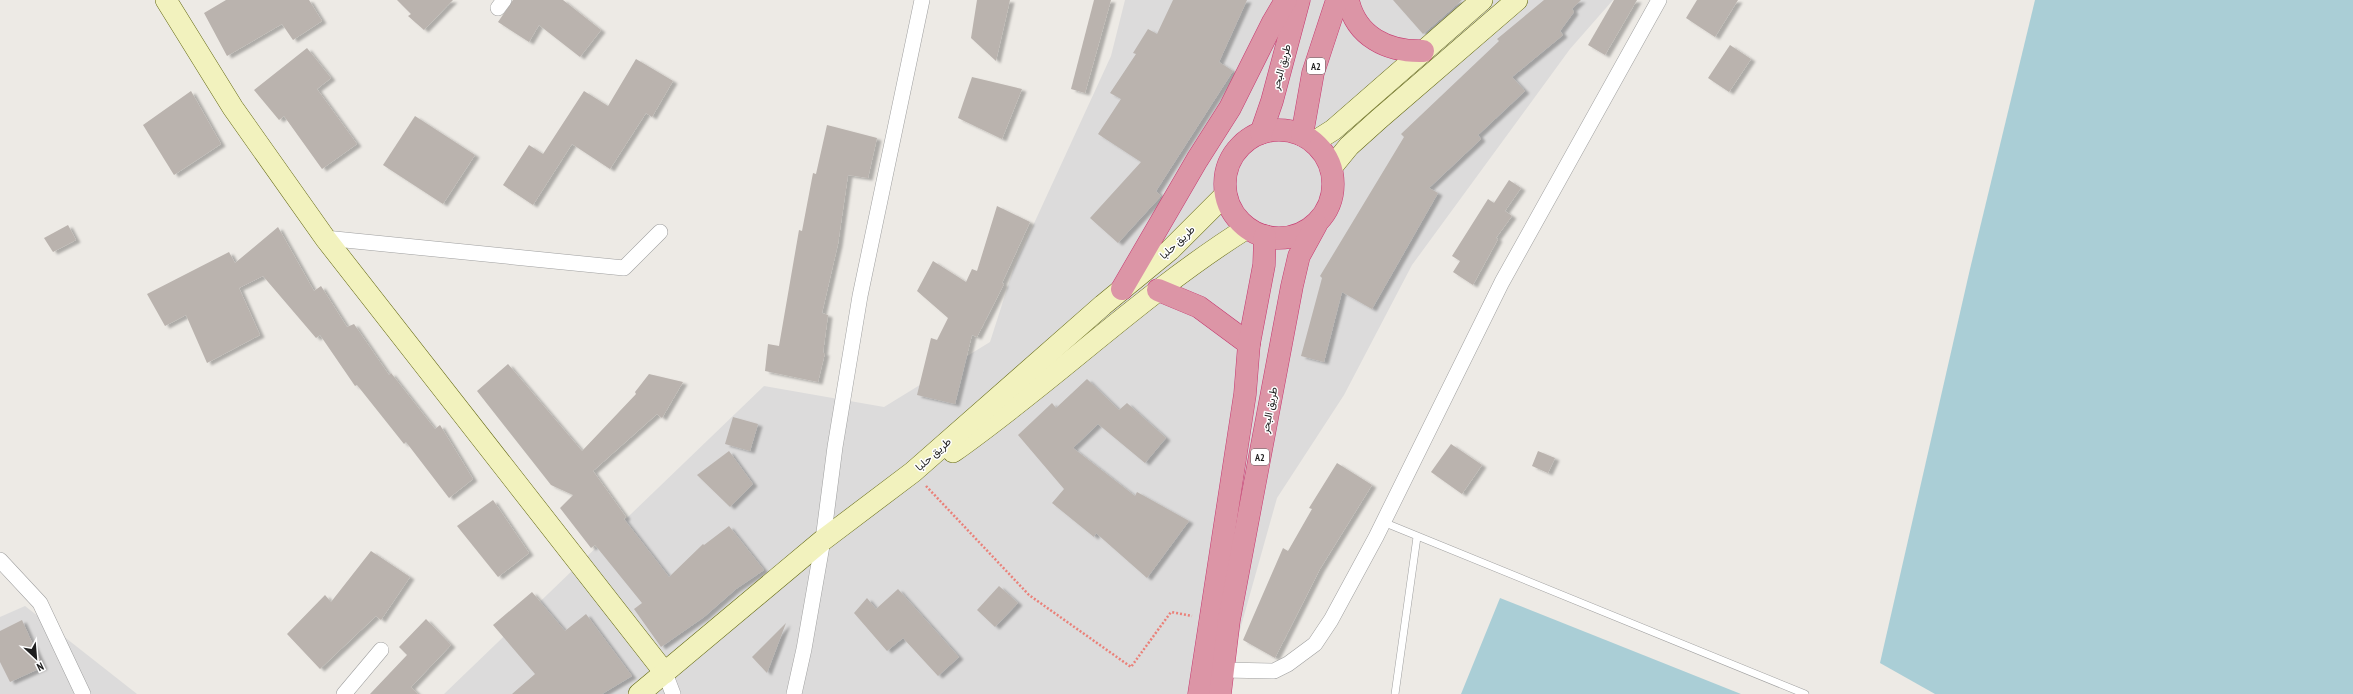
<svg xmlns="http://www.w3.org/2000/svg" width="2353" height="694" font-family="'PT Sans Narrow',Vazirmatn,sans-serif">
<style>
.residential{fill:#dcdbdb}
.water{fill:#aaced6}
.building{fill:#bab3ae;filter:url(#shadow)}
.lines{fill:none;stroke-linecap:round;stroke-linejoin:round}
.lane-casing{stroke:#9f9f9f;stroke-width:8}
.street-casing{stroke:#9f9f9f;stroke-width:16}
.secondary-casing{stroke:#636811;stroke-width:22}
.highway-casing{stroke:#c5386f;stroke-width:23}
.path{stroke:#ea8079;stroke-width:2.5;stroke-dasharray:2 2;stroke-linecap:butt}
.lane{stroke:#fff;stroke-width:7}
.street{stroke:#fff;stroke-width:15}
.secondary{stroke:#f2f2be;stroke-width:21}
.highway{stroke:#dc95a6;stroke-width:22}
.labels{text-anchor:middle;stroke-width:3;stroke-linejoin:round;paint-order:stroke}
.shield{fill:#fff;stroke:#626262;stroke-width:1}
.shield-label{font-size:10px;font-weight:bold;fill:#1e1e1e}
.street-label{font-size:11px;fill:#1e1e1e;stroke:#fff}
</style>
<defs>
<filter id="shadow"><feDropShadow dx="4.5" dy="2.5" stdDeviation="1" flood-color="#0004"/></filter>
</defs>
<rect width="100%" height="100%" fill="#edeae5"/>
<!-- residential -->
<g class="residential">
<path d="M1125 0H1613L1570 49 1412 265 1344 395 1277 498 1222 694H444L764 386 884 407 990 342 1014 267 1111 56Z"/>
<path d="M25 606 137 694H0V617Z"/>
</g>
<!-- water -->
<g class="water">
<path d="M2035 0H2353V694H1935L1880 663 1970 269Z"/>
<path d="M1500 598 1741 694H1461Z"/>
</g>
<!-- building -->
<g class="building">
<path d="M226 0H309L322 21 293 40 282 24 227 56 204 13Z"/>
<path d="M397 0H453L424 30 408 16 411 14Z"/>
<path d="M513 0H563L601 30 580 57 539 25 529 42 498 22Z"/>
<path d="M977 0H1010L996 61 971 38Z"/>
<path d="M1094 0H1111L1085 93 1071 89Z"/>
<path d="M1173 0H1247L1219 62 1233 71 1156 191 1161 196 1118 243 1090 218 1141 162 1098 134 1121 99 1110 93 1136 54 1133 53 1148 29 1157 34Z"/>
<path d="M1393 0H1462L1423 34Z"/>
<path d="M1544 0H1581L1572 9 1574 12 1560 31 1563 35 1512 77 1525 91 1478 135 1481 139 1429 188 1438 193 1372 309 1342 292 1324 362 1301 356 1322 278 1320 276 1404 137 1401 134 1499 41 1497 39Z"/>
<path d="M1614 0H1637L1605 55 1588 45Z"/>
<path d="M1697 0H1738L1715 37 1686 18Z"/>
<path d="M1730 45 1751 59 1729 92 1708 78Z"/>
<path d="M307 48 331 78 317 89 357 144 322 169 284 116 279 120 254 90Z"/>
<path d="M636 59 673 81 652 117 646 113 610 169 572 144 533 205 503 185 529 145 543 154 584 91 608 106Z"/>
<path d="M972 77 1022 89 1002 139 958 118Z"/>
<path d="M191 91 221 144 174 175 143 125Z"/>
<path d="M415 116 475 155 443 204 383 165Z"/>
<path d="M827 125 877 138 868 178 848 175 838 244 822 313 828 315 823 353H825L818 382 765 371 768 344 779 346 799 230 802 231 813 173 816 174Z"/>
<path d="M1509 180 1521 188 1505 211 1512 216 1496 238 1498 239 1473 285 1453 272 1460 261 1452 256 1488 199 1494 203Z"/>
<path d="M997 206 1030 222 1002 283 1004 284 977 337 972 335 955 404 917 395 931 338 937 340 948 318 917 291 933 261 966 282 972 269 977 271Z"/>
<path d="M68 225 76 240 53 252 44 238Z"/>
<path d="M278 227 314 291 321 286 347 327 354 324 389 375 391 373 435 429 440 425 473 479 449 498 406 442 404 444 357 385 355 386 320 335 316 338 263 276 239 288 260 335 207 363 186 315 165 326 147 294 229 252 235 263Z"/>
<path d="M508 364 582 451 636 394 635 392 649 374 683 382 662 418 657 414 593 471 626 517 624 519 669 577 703 544 704 545 729 526 764 570 736 589 704 617 661 647 634 609 642 603 595 545 591 548 560 508 573 495 551 485 477 391Z"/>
<path d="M1087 379 1119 410 1127 403 1166 438 1145 463 1098 424 1073 448 1135 496 1137 492 1189 521 1147 578 1096 533 1094 537 1052 503 1064 489 1018 435 1052 403 1056 408Z"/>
<path d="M733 417 758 424 750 451 725 444Z"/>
<path d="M1451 444 1482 465 1462 494 1431 472Z"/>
<path d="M729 451 753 484 730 507 697 475Z"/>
<path d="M1538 451 1555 458 1548 473 1532 466Z"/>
<path d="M1337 463 1372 485 1320 569 1275 658 1243 640 1283 548 1288 551 1312 509 1309 508Z"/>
<path d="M493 500 529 553 498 577 457 526Z"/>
<path d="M371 551 410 577 381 620 376 616 320 669 287 634 325 595 331 602Z"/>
<path d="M999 586 1018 603 995 627 977 610Z"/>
<path d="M898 589 959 657 938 676 903 638 887 651 854 613 867 598 876 609Z"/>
<path d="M532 592 565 631 586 614 632 676 602 694H512L535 674 493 625Z"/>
<path d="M426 619 451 645 411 687 418 694H370L407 655 399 647Z"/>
<path d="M22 620 43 667 10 682 0 662V631Z"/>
<path d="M786 623 767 673 752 657Z"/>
</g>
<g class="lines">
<!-- lane casing -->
<g class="lane-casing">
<g id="lane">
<path d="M1383 522 1805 694"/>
<path d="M1395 694 1417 537"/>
</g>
</g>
<!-- street casing -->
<g class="street-casing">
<g id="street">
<path d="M498 8 504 0"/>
<path d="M325 238 624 268 660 232"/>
<path d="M0 560 40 603 83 694"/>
<path d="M1224 670 1274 671 1288 664 1315 644 1331 620 1376 537 1502 282 1659 0"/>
<path d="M665 673 673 694"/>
<path d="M344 694 381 650"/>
<path d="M794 694 804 649 823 540 835 447 860 296 922 0"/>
</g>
</g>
<!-- secondary casing -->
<g class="secondary-casing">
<g id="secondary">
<path d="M166 0 233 108 325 238 665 673"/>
<path d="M1314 142 1333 130 1482 0"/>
<path d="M1331 168 1349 146 1379 119 1517 0"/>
<path d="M953 452C1054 381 1142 294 1247 228"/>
<path d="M639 694 823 540 913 472 1103 305 1170 250 1226 194"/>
</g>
</g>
<!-- highway casing -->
<g class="highway-casing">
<g id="highway">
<path d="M1348 0C1356 37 1388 52 1423 51"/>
<circle cx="1279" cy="184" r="54"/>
<path d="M1261 133 1272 101 1299 0"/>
<path d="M1302 135 1313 73 1337 0"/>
<path d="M1122 289 1197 160 1230 108 1273 22 1286 0"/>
<path d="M1158 290 1199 307 1249 344"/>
<path d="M1199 694 1245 394 1249 344 1264 265 1265 236"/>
<path d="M1220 694 1229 620 1292 286 1299 256 1316 225"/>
</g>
</g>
<!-- path -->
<path class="path" d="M926 486 1029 595 1131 667 1171 612 1192 616"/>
<!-- lane -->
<use href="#lane" class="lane"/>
<!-- street -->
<use href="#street" class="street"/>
<!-- secondary -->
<use href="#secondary" class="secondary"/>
<!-- highway -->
<use href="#highway" class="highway"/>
</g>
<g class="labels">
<!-- shield labels -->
<g class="shield">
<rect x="1307" y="58" width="18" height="16" rx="3"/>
<rect x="1251" y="449" width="18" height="16" rx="3"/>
</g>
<g class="shield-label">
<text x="1316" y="70">A2</text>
<text x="1260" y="461">A2</text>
</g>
<!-- street labels -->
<g class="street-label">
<text transform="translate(1281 67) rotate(-75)" y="4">طريق البحر</text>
<text transform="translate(1177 242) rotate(-43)" y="4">طريق حلبا</text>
<text transform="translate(1269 410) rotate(-79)" y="4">طريق البحر</text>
<text transform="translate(933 454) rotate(-42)" y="4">طريق حلبا</text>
</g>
</g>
<!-- north arrow -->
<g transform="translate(36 658) rotate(154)" stroke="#ffffff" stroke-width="3" paint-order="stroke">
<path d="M0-3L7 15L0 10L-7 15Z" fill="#1e1e1e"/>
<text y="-6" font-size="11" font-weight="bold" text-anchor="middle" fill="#1e1e1e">N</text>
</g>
</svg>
